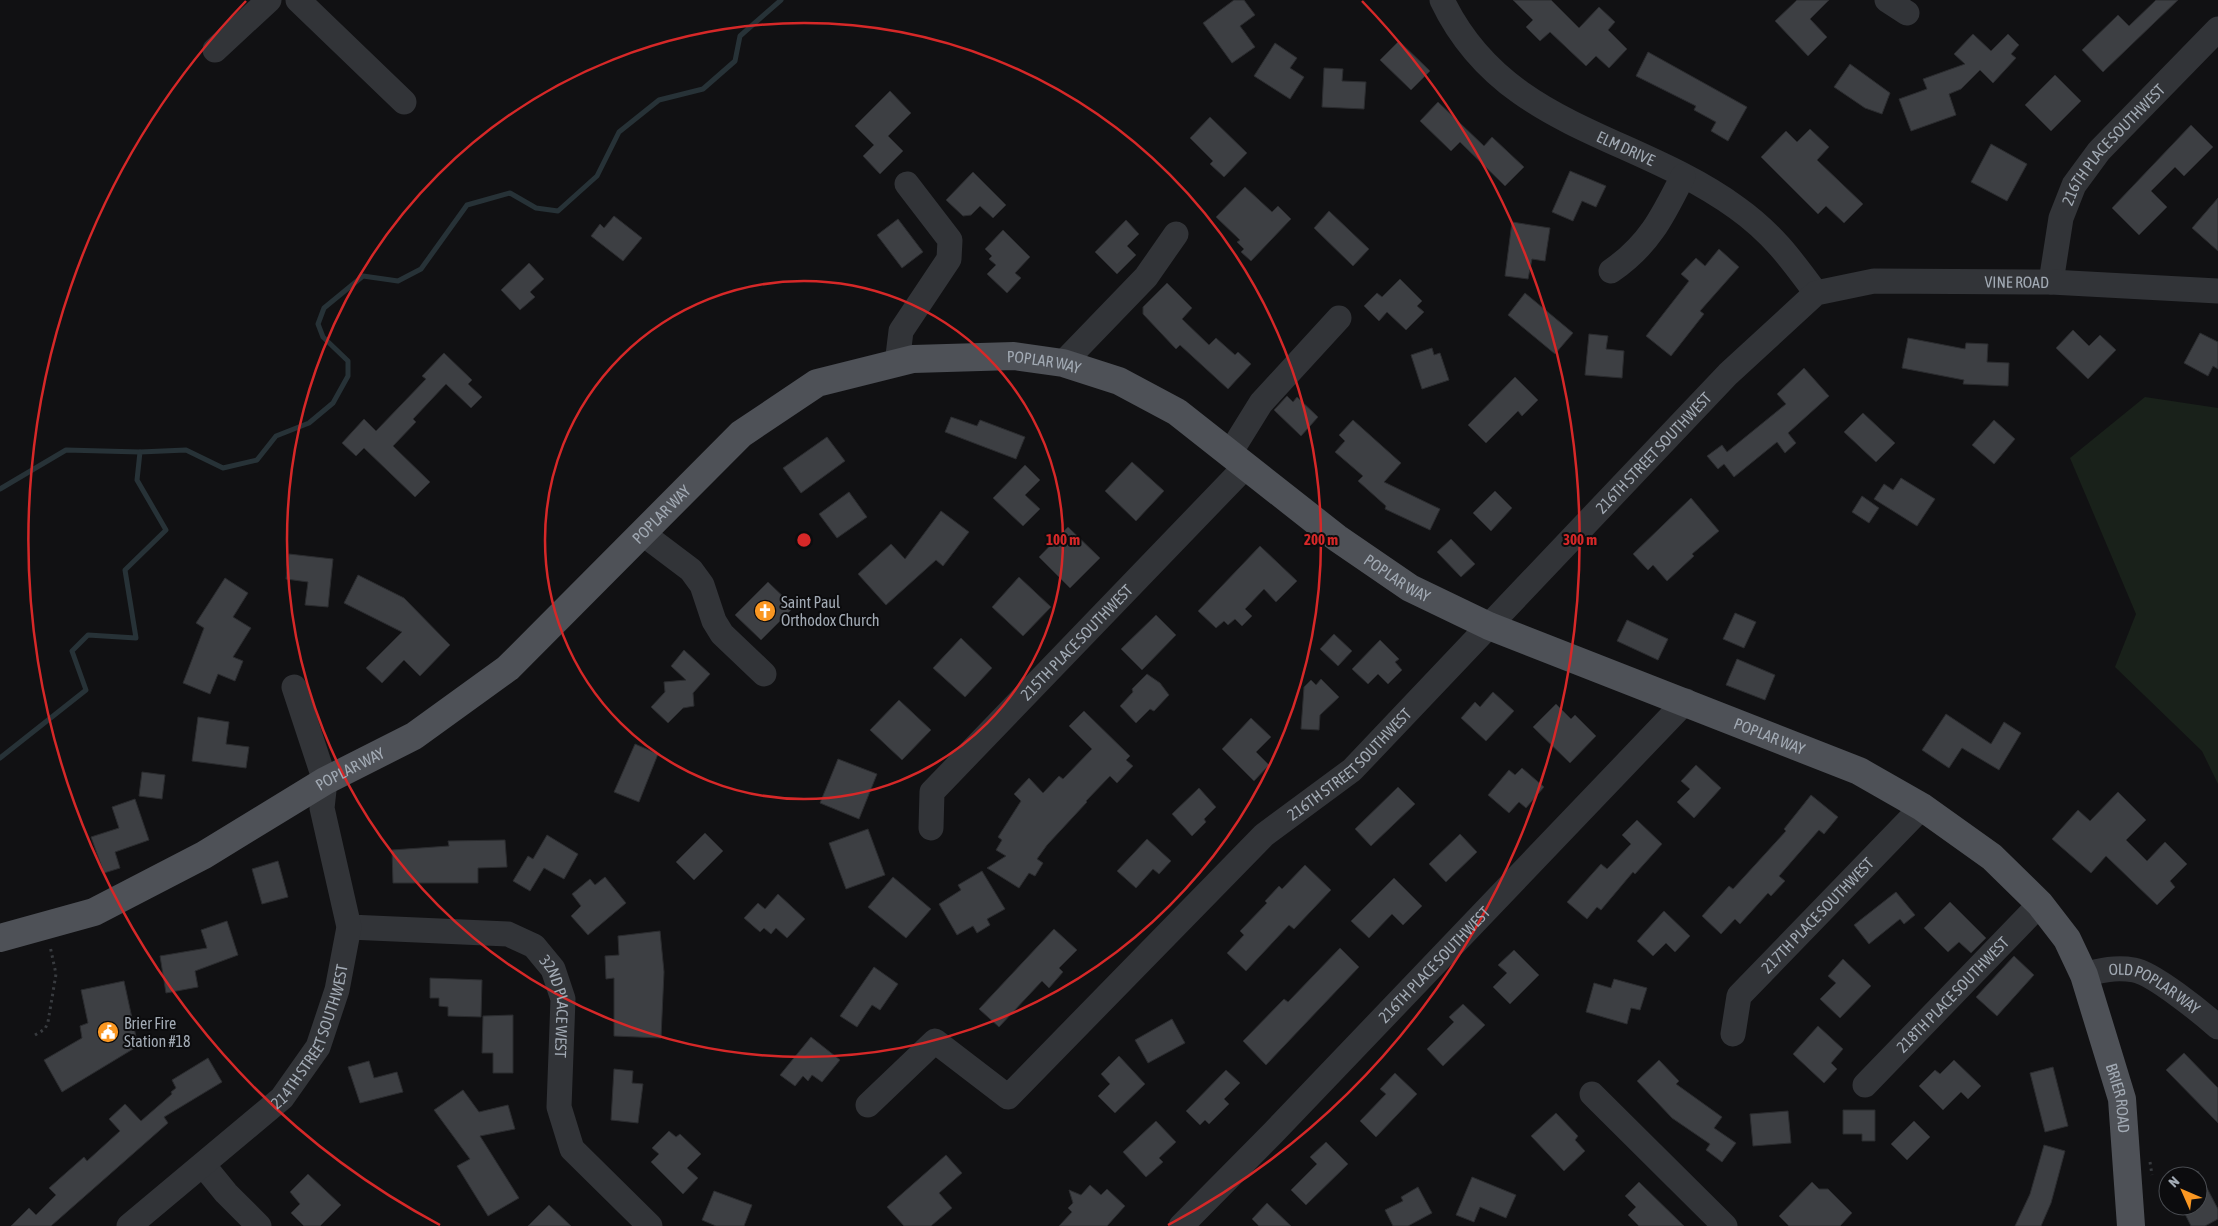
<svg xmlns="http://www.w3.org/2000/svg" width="2218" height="1226" font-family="'Asap Condensed',sans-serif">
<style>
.green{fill:#19211a}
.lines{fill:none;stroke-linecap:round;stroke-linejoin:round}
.stream{stroke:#273237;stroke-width:5}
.building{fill:#3d3f43;stroke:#2b2c2f}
.path{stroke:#383b3f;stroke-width:3;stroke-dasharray:2.5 4;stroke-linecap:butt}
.minor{stroke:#323438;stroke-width:25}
.major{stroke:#4e5157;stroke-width:28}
.ring{fill:none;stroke:#d62828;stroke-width:2.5}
.labels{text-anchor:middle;stroke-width:4;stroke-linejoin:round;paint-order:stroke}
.street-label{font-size:16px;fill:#a2aab4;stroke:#0c0c0e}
.poi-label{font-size:16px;fill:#a2aab4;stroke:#0c0c0e;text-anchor:start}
.centre{fill:#d62828;stroke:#0c0c0e;stroke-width:2.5}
.ring-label{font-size:15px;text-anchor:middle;font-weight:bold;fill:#d62828;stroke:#0c0c0e;stroke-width:4;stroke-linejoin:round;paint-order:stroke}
</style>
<rect width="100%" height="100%" fill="#111113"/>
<!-- green -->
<path class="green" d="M2145 397 2218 408V784L2202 751 2115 667 2136 614 2070 458Z"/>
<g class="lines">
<!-- stream -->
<g class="stream">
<path d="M0 489 66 450 140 452"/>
<path d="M0 758 86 690 72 651 88 635 136 638 125 570 166 530 137 480 140 452 186 450 223 468 257 460 276 436 309 423 333 403 348 376V361L323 337 318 324 324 308 363 276 398 281 421 269 467 205 510 193 536 208 558 211 597 176 619 132 659 100 703 89 735 61 740 36 781 0"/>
</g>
</g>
<!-- building -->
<g class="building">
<path d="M1234 0H1244L1255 15 1240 26 1255 47 1232 63 1203 23Z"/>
<path d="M1513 0H1551L1579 28 1599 7 1615 22 1608 30 1627 49 1609 68 1596 56 1586 66 1550 32 1540 41 1526 27 1533 20Z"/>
<path d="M1797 0H1829L1810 19 1827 37 1808 56 1775 21Z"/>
<path d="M2156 0H2178L2103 72 2082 50 2118 15 2129 26Z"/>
<path d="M1973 34 1991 51 2008 34 2019 45 2011 54 2016 58 1993 83 1980 70 1961 89 1949 94 1956 115 1911 131 1899 99 1927 89 1923 79 1965 64 1954 54Z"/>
<path d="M1399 41 1430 71 1411 90 1380 60Z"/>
<path d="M1275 43 1297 58 1290 68 1304 77 1290 99 1254 76Z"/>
<path d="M1648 52 1747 107 1728 141 1711 131 1716 122 1694 110 1696 106 1636 76Z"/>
<path d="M1850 64 1890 93 1882 114 1865 108 1834 87Z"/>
<path d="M1324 68 1343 69 1342 81 1366 82 1364 109 1322 107Z"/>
<path d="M2055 75 2081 101 2051 131 2025 105Z"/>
<path d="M890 91 911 113 888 136 903 151 880 174 863 156 874 145 855 126Z"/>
<path d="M1438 102 1484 146 1492 137 1524 167 1505 186 1460 142 1451 151 1420 121Z"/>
<path d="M1210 117 1247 153 1224 177 1210 164 1213 161 1190 138Z"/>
<path d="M2191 125 2213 147 2184 176 2175 167 2151 191 2167 207 2139 235 2112 208Z"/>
<path d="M1810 129 1829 147 1817 160 1863 204 1844 223 1826 206 1818 214 1761 157 1786 131 1797 142Z"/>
<path d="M1991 144 2027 164 2007 201 1971 182Z"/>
<path d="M1570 171 1606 186 1596 207 1582 201 1573 221 1552 212Z"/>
<path d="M973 172 1006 205 993 218 980 206 971 215 963 216 946 200Z"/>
<path d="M1245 187 1272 212 1278 206 1291 219 1251 261 1241 252 1244 249 1237 242 1240 240 1216 217Z"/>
<path d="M2218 198V251L2192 228Z"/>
<path d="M1329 211 1369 249 1353 266 1314 228Z"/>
<path d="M614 216 642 238 623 261 591 236 600 224 604 228Z"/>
<path d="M898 219 923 252 902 268 877 235Z"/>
<path d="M1126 220 1139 234 1127 246 1136 255 1117 274 1095 252Z"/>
<path d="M1512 222 1550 228 1545 261 1532 259 1528 279 1505 276Z"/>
<path d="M1003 230 1030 257 1015 273 1021 278 1007 293 987 274 996 265 989 259 992 256 985 249Z"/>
<path d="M1719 249 1739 267 1700 311 1704 314 1671 356 1646 336 1689 281 1681 274 1696 258 1705 266Z"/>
<path d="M529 263 544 279 530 292 535 297 520 310 501 290Z"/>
<path d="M1400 279 1422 301 1417 306 1424 312 1406 330 1387 312 1379 321 1364 306 1377 293 1382 297Z"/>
<path d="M1167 283 1192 308 1182 319 1209 345 1216 338 1235 355 1238 352 1251 364 1228 389 1180 345 1176 349 1143 314V307Z"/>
<path d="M1525 293 1573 333 1555 354 1508 315Z"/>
<path d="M2073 330 2089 346 2100 335 2116 350 2088 379 2056 348Z"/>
<path d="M2200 333 2218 342V369L2213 366 2208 376 2184 363Z"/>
<path d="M1589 334 1608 336 1606 349 1624 351 1622 378 1585 375Z"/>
<path d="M1908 338 1965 349 1966 343 1988 344 1987 362 2009 363 2008 386 1963 384 1964 380 1902 368Z"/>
<path d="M1432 348 1434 355 1440 353 1449 380 1422 389 1411 355Z"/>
<path d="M444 353 472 380 468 384 482 397 471 408 446 384 413 419 416 422 393 446 430 482 415 497 364 448 356 456 342 443 364 419 376 431 426 379 422 376Z"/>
<path d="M1804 368 1829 396 1788 433 1796 443 1785 453 1777 442 1734 477 1724 464 1718 469 1707 456 1722 445 1727 452 1786 404 1777 394Z"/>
<path d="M1515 377 1538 400 1522 416 1518 411 1486 443 1468 425Z"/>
<path d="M1287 396 1293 402 1297 397 1318 417 1301 436 1274 410Z"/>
<path d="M1863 413 1895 443 1876 462 1844 432Z"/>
<path d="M951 417 977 426 980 420 1025 437 1016 459 945 432Z"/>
<path d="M1353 420 1401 463 1384 482 1440 509 1430 530 1385 509 1386 506 1358 481 1363 476 1335 452 1345 441 1339 435Z"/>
<path d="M1994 420 2015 439 1994 464 1972 445Z"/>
<path d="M827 437 845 461 801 493 783 468Z"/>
<path d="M1132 462 1164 491 1136 521 1105 491Z"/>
<path d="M1025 465 1040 480 1025 495 1040 509 1023 526 993 498Z"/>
<path d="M1901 478 1935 499 1917 526 1874 499 1884 484 1893 490Z"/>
<path d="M1495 491 1512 508 1491 531 1473 513Z"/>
<path d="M849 492 867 517 837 538 819 514Z"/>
<path d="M1862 496 1879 508 1869 523 1852 512Z"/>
<path d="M1691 498 1719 531 1692 554 1694 556 1667 581 1653 565 1648 570 1633 554Z"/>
<path d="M941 511 969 532 943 566 936 560 886 605 858 574 891 544 905 559Z"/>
<path d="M1068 527 1100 558 1070 588 1039 557Z"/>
<path d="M1451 539 1475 564 1461 577 1437 552Z"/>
<path d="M1260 546 1297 581 1276 602 1264 589 1245 609 1252 616 1242 626 1235 619 1228 625 1224 621 1216 628 1198 611Z"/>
<path d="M289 554 333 559 328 607 305 605 308 582 286 579Z"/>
<path d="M358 575 404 598 450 645 420 676 404 660 382 683 366 668 402 632 344 603Z"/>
<path d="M1019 577 1051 607 1023 636 992 607Z"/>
<path d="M225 578 248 593 233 617 251 628 233 657 243 661 235 681 218 674 210 694 183 683 204 628 196 623Z"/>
<path d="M768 582 794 607 761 640 735 615Z"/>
<path d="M1735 613 1756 622 1744 648 1723 639Z"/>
<path d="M1156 615 1176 635 1142 670 1121 649Z"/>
<path d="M1627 620 1668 639 1658 660 1617 641Z"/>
<path d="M1334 634 1352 651 1338 666 1320 649Z"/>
<path d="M961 638 992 668 965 697 933 668Z"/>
<path d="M1380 640 1399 659 1395 662 1402 670 1388 684 1378 674 1368 684 1352 669Z"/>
<path d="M684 650 710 674 693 693 694 706 683 708 668 723 651 707 665 692 664 682 686 680 671 666Z"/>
<path d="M1737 659 1775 675 1765 700 1726 685Z"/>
<path d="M1147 674 1160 683 1169 695 1154 711 1150 709 1136 723 1120 706 1133 692 1132 689Z"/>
<path d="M1321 679 1339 697 1320 715 1319 730 1301 729 1304 687 1311 680 1316 685Z"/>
<path d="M1493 692 1514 711 1486 741 1461 718 1475 702 1480 707Z"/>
<path d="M899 700 931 730 902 760 870 730Z"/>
<path d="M1556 704 1571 719 1575 715 1596 736 1570 763 1533 727Z"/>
<path d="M1084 711 1130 756 1126 760 1133 766 1117 783 1110 776 1086 801 1087 802 1047 845 1037 859 1043 863 1035 876 1029 873 1019 888 987 868 1006 856 996 850 1002 840 998 837 1021 801 1014 794 1029 778 1043 793 1059 776 1063 779 1092 749 1069 726Z"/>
<path d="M1946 714 1991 744 2004 722 2021 733 1999 770 1962 748 1949 768 1922 750Z"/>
<path d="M198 717 229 722 226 744 249 747 246 768 192 761Z"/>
<path d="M1251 718 1271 737 1256 752 1269 765 1254 781 1222 749Z"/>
<path d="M635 744 658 754 639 802 614 792Z"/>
<path d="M838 759 877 774 859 819 820 803Z"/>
<path d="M1696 765 1721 788 1694 818 1677 802 1690 789 1681 781Z"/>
<path d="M1522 768 1544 787 1526 808 1519 802 1509 813 1488 795 1509 770 1515 775Z"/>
<path d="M142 772 165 775 162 799 139 796Z"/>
<path d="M1398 787 1415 804 1371 846 1355 829Z"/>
<path d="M1199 788 1216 807 1204 819 1206 822 1192 836 1172 814Z"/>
<path d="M2118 792 2146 820 2126 840 2147 861 2165 842 2187 864 2170 881 2175 887 2157 905 2106 856 2091 873 2052 839 2078 810 2090 821Z"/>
<path d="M1811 795 1838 817 1824 834 1819 830 1779 876 1785 881 1771 896 1768 893 1740 924 1735 919 1721 934 1702 916 1729 886 1733 889 1786 831 1784 829Z"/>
<path d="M135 799 149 840 115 852 120 868 104 873 91 837 119 828 112 807Z"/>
<path d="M1637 820 1662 844 1635 874 1633 872 1601 910 1597 907 1587 919 1567 902 1601 864 1607 869 1631 844 1622 835Z"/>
<path d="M868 829 885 875 846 889 829 843Z"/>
<path d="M705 833 723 851 694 880 676 862Z"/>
<path d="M1460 834 1477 852 1446 882 1429 864Z"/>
<path d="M547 835 578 854 564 879 544 868 530 891 513 881 528 856 533 859Z"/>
<path d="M1147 839 1171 861 1159 874 1153 869 1136 888 1117 871Z"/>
<path d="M505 840 507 867 478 868V883H393L392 850 449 846 448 841Z"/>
<path d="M278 861 288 897 262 904 252 869Z"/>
<path d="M1305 865 1331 890 1294 929 1289 925 1246 971 1227 953 1244 935 1240 931 1267 903 1265 901 1279 886 1282 889Z"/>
<path d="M982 871 1005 909 987 919 990 925 977 933 973 926 957 935 939 904 961 890 958 885Z"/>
<path d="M605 877 626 903 588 935 571 916 581 906 572 894 590 879 595 885Z"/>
<path d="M893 877 931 909 906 938 868 907Z"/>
<path d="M1394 878 1422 906 1403 925 1392 914 1369 938 1351 921Z"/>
<path d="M1896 892 1915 915 1904 924 1900 919 1869 944 1854 925Z"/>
<path d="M778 894 805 919 787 938 776 928 771 934 764 928 760 932 744 918 758 903 765 909Z"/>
<path d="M1950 902 1986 938 1971 953 1959 942 1948 952 1924 928Z"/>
<path d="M1664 911 1690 936 1675 952 1666 943 1653 956 1637 941Z"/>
<path d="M227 921 238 955 195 971 198 987 166 993 160 956 207 948 201 930Z"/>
<path d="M1054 929 1077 950 1059 968 1063 972 1049 988 1042 981 999 1027 979 1009Z"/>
<path d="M660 931 664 972 661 1038 614 1036V978L606 979 605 956 619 955 618 936Z"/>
<path d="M1340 948 1359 967 1266 1065 1243 1041 1284 999 1288 1002Z"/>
<path d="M1514 950 1539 975 1510 1004 1493 987 1507 973 1498 965Z"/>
<path d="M2014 956 2034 975 1997 1016 1976 997Z"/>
<path d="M1843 959 1871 986 1840 1018 1820 999 1836 983 1828 976Z"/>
<path d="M874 967 898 984 880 1010 872 1005 857 1027 840 1016Z"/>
<path d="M430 978 482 980 481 1017 448 1016V1007L439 1006V998H430Z"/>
<path d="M1614 979 1647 988 1640 1010 1631 1008 1627 1024 1586 1012 1594 983 1611 988Z"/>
<path d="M124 981 138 1046 62 1092 44 1060 82 1038 80 1026 88 1023 81 990Z"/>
<path d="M1463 1004 1485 1025 1443 1066 1427 1049 1454 1022 1449 1017Z"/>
<path d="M513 1015V1073H493V1053H482L483 1016Z"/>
<path d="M1172 1019 1185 1043 1148 1063 1135 1040Z"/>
<path d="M1818 1026 1843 1049 1831 1063 1837 1069 1824 1083 1793 1054Z"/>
<path d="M811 1037 840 1060 822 1082 812 1075 808 1081 803 1076 795 1086 780 1075Z"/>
<path d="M2184 1053 2218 1088V1123L2166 1070Z"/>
<path d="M1119 1056 1145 1084 1115 1113 1098 1096 1110 1084 1101 1074Z"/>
<path d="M208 1058 222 1082 164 1117 168 1123 51 1226H11L29 1208 36 1215 56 1195 49 1188 84 1157 87 1161 120 1131 109 1119 125 1104 141 1121 172 1094 171 1092 176 1088 172 1080Z"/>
<path d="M1659 1060 1679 1081 1676 1084 1722 1117 1714 1128 1736 1143 1722 1162 1706 1150 1710 1144 1672 1118 1637 1081Z"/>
<path d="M1954 1060 1981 1086 1968 1099 1961 1092 1943 1110 1919 1086 1935 1070 1940 1074Z"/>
<path d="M369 1061 374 1078 397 1072 403 1092 360 1103 348 1067Z"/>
<path d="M2053 1067 2068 1126 2045 1132 2030 1073Z"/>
<path d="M614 1069 633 1071 632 1083 643 1084 638 1123 611 1120Z"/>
<path d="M1226 1070 1240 1083 1224 1099 1229 1104 1209 1124 1205 1120 1200 1125 1186 1111Z"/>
<path d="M1395 1073 1417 1094 1376 1137 1360 1121 1386 1094 1380 1089Z"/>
<path d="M463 1090 479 1112 508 1105 515 1129 480 1136 519 1198 488 1216 457 1166 470 1159 434 1110Z"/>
<path d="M1843 1110H1875V1141H1862V1134H1843Z"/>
<path d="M1788 1111 1791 1143 1753 1146 1750 1114Z"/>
<path d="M1556 1113 1578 1136 1575 1140 1585 1151 1564 1171 1531 1136Z"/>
<path d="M1156 1121 1176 1142 1159 1158 1163 1162 1146 1177 1123 1152Z"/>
<path d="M1914 1121 1930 1137 1907 1160 1891 1144Z"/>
<path d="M669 1131 676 1137 680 1134 701 1154 687 1168 698 1178 683 1194 651 1162 659 1154 652 1148Z"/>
<path d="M1326 1142 1348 1164 1306 1205 1291 1190 1317 1164 1310 1157Z"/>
<path d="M2044 1145 2065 1151 2051 1203 2041 1226H2015L2030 1194Z"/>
<path d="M946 1155 962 1173 939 1193 952 1208 931 1226H904L887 1207Z"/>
<path d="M2198 1171 2218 1209V1219L2205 1226H2191L2185 1214 2191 1211 2188 1206H2198Z"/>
<path d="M308 1174 341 1205 320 1226H304L291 1213 300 1204 290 1192Z"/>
<path d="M1472 1177 1516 1195 1506 1218 1480 1207 1474 1222 1456 1215Z"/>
<path d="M1639 1182 1684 1226H1639L1628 1215 1636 1207 1625 1196Z"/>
<path d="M1812 1182 1819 1189H1828L1852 1213 1840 1226H1789L1779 1216Z"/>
<path d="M1090 1185 1101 1195 1107 1189 1125 1206 1107 1226H1059L1072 1212 1068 1208 1073 1203 1069 1190 1081 1195Z"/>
<path d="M1418 1187 1432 1213 1408 1226H1393L1385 1210 1403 1201 1401 1197Z"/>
<path d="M714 1191 752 1205 744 1226H716L702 1220Z"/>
<path d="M1267 1203 1291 1226H1259L1252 1219Z"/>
<path d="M549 1205 571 1226H528Z"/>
</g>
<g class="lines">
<!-- path -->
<g class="path">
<path d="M35 1035 45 1029 48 1022 56 974 50 946"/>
<path d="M2150 1162 2152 1175"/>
</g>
<!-- minor -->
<g class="minor">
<path d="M298 0 404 102"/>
<path id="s1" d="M1442 0C1503 128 1634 133 1737 208 1772 233 1791 259 1816 293"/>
<path d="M1887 0 1907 13"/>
<path d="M215 50 269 0"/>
<path d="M1611 271C1649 245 1663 216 1683 176"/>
<path id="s2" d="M2051 282 2061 218 2074 185 2099 151 2218 29"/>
<path d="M1063 363 1146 277 1176 234"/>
<path d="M897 364 901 331 949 259 950 240 907 184"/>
<path d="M1230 453 1261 403 1339 318"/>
<path d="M642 533 691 570 702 585 714 621 722 634 764 674"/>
<path id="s3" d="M931 828 932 792 1246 466"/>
<path id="s4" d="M349 927 508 934 534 946 553 969 563 999 559 1107 572 1149 650 1226"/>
<path id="s5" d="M2084 975C2101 970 2116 967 2134 970 2153 973 2202 1013 2218 1027"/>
<path id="s6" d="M1733 1034 1739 996 1922 807"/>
<path id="s7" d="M1865 1085 2040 904"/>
<path d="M1592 1094 1725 1226"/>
<path id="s8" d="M868 1105 935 1041 1008 1097 1264 835 1352 770 1728 374 1816 293 1874 281 2051 282 2218 291"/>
<path d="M204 1166 226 1193 259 1226"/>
<path id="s9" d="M129 1226 282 1098 318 1047 337 990 349 927 322 808 325 781 294 687"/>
<path id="s10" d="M1181 1226 1273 1133 1686 701"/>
</g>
<!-- major -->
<path class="major" id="s11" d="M0 938 94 912 204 855 325 781 414 736 508 668 741 434 817 383 913 359 1014 356 1063 363 1119 381 1177 412 1337 538 1410 588 1489 626 1859 771 1922 807 1992 857 2040 904 2067 939 2084 975 2122 1099 2131 1226"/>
</g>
<!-- distance rings -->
<g class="ring">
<circle cx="804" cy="540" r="259"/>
<circle cx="804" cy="540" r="517"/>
<path d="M440 1225A776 776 0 0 1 246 1M1362 1A776 776 0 0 1 1168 1225"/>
</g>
<!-- icons -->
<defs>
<g id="church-disc" transform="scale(1.125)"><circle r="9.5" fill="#fa9722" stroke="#0c0c0e"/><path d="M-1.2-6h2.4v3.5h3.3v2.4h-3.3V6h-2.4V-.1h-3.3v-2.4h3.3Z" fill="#fff"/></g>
<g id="civic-disc" transform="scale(1.125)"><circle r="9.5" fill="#fa9722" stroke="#0c0c0e"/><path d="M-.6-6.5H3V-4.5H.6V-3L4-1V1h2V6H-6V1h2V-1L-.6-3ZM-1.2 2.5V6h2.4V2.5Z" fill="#fff"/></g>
</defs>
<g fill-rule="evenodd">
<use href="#church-disc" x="765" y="611"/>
<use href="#civic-disc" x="108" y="1032"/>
</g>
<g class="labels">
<!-- street labels -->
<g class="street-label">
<text dy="6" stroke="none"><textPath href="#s2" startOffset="156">216TH PLACE SOUTHWEST</textPath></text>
<text dy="6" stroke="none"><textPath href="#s1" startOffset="242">ELM DRIVE</textPath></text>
<text dy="6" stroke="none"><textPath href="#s8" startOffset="1528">VINE ROAD</textPath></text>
<text dy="6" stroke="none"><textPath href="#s11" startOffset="1231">POPLAR WAY</textPath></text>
<text dy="6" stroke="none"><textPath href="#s8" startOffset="1098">216TH STREET SOUTHWEST</textPath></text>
<text dy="6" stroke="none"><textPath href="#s11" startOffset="796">POPLAR WAY</textPath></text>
<text dy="6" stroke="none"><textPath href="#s11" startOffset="1651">POPLAR WAY</textPath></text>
<text dy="6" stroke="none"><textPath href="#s3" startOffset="244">215TH PLACE SOUTHWEST</textPath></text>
<text dy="6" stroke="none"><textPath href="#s11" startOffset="2056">POPLAR WAY</textPath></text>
<text dy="6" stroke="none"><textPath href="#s8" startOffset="662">216TH STREET SOUTHWEST</textPath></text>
<text dy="6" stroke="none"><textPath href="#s11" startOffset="391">POPLAR WAY</textPath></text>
<text dy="6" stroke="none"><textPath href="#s6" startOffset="151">217TH PLACE SOUTHWEST</textPath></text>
<text dy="6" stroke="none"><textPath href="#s10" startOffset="364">216TH PLACE SOUTHWEST</textPath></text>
<text dy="6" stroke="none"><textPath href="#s5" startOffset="76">OLD POPLAR WAY</textPath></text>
<text dy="6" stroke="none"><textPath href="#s7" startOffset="126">218TH PLACE SOUTHWEST</textPath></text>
<text dy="6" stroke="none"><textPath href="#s4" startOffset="255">32ND PLACE WEST</textPath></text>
<text dy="6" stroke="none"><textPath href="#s9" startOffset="268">214TH STREET SOUTHWEST</textPath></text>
<text dy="6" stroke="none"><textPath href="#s11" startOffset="2590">BRIER ROAD</textPath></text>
</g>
<!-- poi labels -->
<g class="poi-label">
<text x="781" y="608">Saint Paul<tspan x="781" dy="18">Orthodox Church</tspan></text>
<text x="124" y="1029">Brier Fire<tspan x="124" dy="18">Station #18</tspan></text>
</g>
</g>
<circle cx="804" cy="540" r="8" class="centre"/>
<g class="ring-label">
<text x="1063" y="545">100 m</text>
<text x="1321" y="545">200 m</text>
<text x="1580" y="545">300 m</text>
</g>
<!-- north arrow -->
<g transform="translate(2183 1191) rotate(315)"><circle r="24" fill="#0c0c0e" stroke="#484b50"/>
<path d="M0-4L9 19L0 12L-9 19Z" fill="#fa9722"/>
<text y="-8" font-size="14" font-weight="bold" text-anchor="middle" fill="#a2aab4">N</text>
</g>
</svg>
